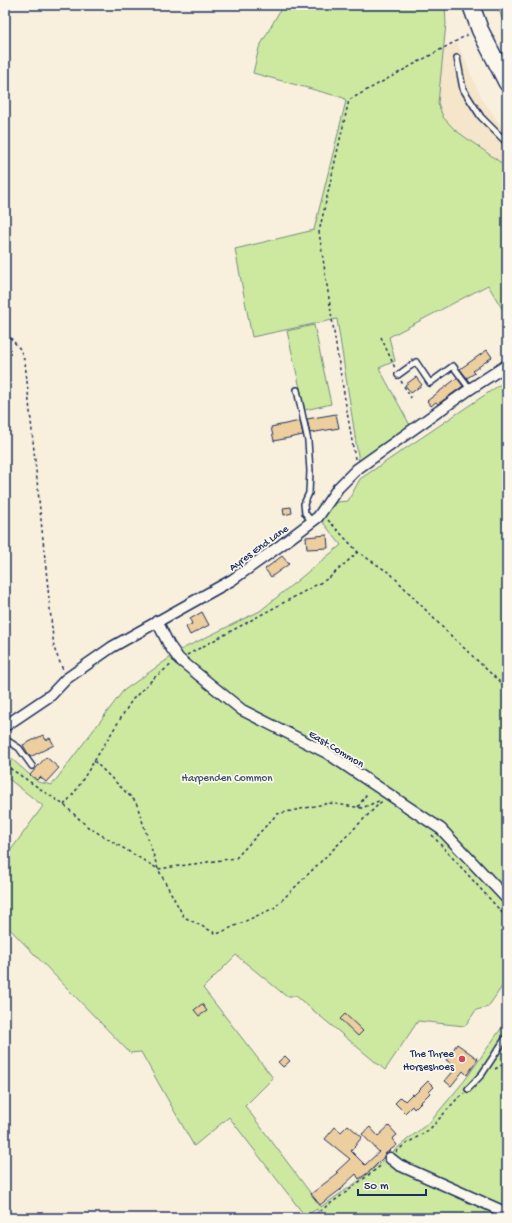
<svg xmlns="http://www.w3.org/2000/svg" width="512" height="1223" font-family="'Gochi Hand',sans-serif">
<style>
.built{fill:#f5e5ca}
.green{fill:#cde9a0;stroke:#748c7f}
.building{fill:#edce9f;stroke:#1b2f5e}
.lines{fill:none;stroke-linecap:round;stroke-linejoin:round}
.service-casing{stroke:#1b2f5e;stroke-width:8}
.minor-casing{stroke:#1b2f5e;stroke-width:13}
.primary-casing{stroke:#1b2f5e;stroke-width:19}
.path{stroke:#1b2f5e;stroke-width:1.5;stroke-dasharray:3 3;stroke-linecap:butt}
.service{stroke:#fbf7ec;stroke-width:5}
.minor{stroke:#fbf7ec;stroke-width:10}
.primary{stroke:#fbf7ec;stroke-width:16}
.poi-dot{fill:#d1495b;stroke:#fbf7ec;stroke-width:1.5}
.labels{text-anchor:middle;stroke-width:3.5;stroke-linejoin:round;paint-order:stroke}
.street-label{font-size:11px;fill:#1b2f5e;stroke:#fbf7ec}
.park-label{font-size:11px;fill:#3f546b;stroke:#fbf7ec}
.poi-label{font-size:11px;fill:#1b2f5e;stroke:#fbf7ec;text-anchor:end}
</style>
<rect width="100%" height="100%" fill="#f8efdd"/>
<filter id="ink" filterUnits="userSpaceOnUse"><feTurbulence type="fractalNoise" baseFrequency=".025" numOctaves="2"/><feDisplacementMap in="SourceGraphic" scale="8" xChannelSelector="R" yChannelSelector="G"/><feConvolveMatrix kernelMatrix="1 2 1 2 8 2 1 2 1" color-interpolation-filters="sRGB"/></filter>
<g filter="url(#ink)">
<!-- built -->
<path class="built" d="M457 43 482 99 507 134V167L455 130 443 117 438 103 443 50Z"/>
<!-- green -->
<g class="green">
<path d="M283 5H445L446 24 438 103 443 117 455 130 507 167V317L488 285 389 337 395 361 379 368 411 427 359 462 337 319 252 337 235 249 314 230 346 101 344 98 253 73 259 48Z"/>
<path d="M497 5H507V31Z"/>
<path d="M314 325 331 404 305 410 287 331Z"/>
<path d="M507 380V979L488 1007 476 1010 465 1026 418 1021 385 1070 296 996H286L236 955 203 988 273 1078 245 1106 321 1207 360 1180 408 1139 430 1122 465 1080 507 1020V1218H321L317 1209 305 1216 229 1117 194 1146 141 1052 130 1053 5 924V858L43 806 5 776V753L38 782 52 785 123 691 182 649 260 611 341 545 321 520 337 502 348 501 360 479Z"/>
</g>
<!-- building -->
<g class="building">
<path d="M487 350 492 357 473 371 475 373 467 378 460 369Z"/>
<path d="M416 377 422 385 411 393 405 385Z"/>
<path d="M457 378 463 386 438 404 436 402 431 406 427 401Z"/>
<path d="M336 414 339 428 310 433 307 419Z"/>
<path d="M300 421 303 435 274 441 271 427Z"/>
<path d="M291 507 292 513 284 515 283 508Z"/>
<path d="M327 535 328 548 307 549 306 537Z"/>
<path d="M282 556 289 564 271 577 265 569Z"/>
<path d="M202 612 209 625 190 635 186 627 192 624 190 619Z"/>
<path d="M43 735 46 740 50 738 54 745 30 757 23 745Z"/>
<path d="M46 757 59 768 46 782 40 777 37 780 30 775Z"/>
<path d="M202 1004 207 1011 199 1016 194 1010Z"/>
<path d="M345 1014 363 1031 358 1036 340 1019Z"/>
<path d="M457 1044 478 1059 467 1075 463 1071 451 1086 445 1081 457 1067 446 1060Z"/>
<path d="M285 1056 290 1061 283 1067 278 1062Z"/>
<path d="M428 1081 434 1087 429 1092 430 1093 414 1109 412 1106 405 1113 395 1103 401 1097 405 1101 412 1094 414 1095Z"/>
<path d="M348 1125 362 1137 351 1151 365 1165 379 1152 362 1134 370 1127 378 1136 389 1126 397 1135 392 1139 397 1145 385 1154 383 1158 369 1172 359 1179 356 1174 343 1186 344 1187 320 1205 311 1194 338 1173 336 1172 350 1159 325 1139 335 1127 341 1132Z"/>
</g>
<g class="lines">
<!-- service casing -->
<g class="service-casing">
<g id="service">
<path d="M457 58 463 89 481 117 507 143"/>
<path d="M398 375 416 362 430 383 453 366 470 389"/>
<path d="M297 390 308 441 310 471 309 493 304 504 305 513 312 522"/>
<path d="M5 739 19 748 32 766"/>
<path d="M468 1089 482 1074 507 1036"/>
</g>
</g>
<!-- minor casing -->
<g class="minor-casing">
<g id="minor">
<path d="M157 621 169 645 179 659 242 710 327 753 441 829 507 899"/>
<path d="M5 726 51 695 66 679 112 647 232 580 281 545 318 517 338 488 357 469 470 389 507 365"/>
<path d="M390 1158 399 1165 507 1213"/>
</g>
</g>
<!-- primary casing -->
<g class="primary-casing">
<path id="primary" d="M471 5 480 30 507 83"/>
</g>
<!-- path -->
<g class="path">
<path d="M5 336H9L20 349 25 362 54 648 63 670"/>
<path d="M381 337 395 368"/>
<path d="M401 381 411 398"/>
<path d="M355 459 337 352 319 232 349 100 469 34"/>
<path d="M328 520 358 552 391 574 445 630 502 684 507 691"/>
<path d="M187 655 329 578 358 552"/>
<path d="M94 761 136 802 158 869 184 917 217 934 274 908 382 801"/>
<path d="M5 765 64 805 88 827 158 869 236 858 277 814 329 803 362 808 381 800"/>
<path d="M64 805 75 792 132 700 155 677 172 664"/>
<path d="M358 807 368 792"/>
<path d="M432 835 507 918"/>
<path d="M495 1069 507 1062"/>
<path d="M396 1152 403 1146 430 1129 456 1100 464 1093"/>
<path d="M310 1218 345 1193 383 1164"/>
</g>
<!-- service -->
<use href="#service" class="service"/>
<!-- minor -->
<use href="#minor" class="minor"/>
<!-- primary -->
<use href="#primary" class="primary"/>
</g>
</g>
<!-- markers -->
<circle class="poi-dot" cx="462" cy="1059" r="4"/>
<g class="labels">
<!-- street labels -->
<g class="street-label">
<text transform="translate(258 547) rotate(-36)" y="4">Ayres End Lane</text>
<text transform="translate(337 748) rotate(31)" y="4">East Common</text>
</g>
<!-- park labels -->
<g class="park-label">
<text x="227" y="781">Harpenden Common</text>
</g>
<!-- poi labels -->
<g class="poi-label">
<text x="454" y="1057">The Three<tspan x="454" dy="13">Horseshoes</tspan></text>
</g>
</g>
<!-- margin -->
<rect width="512" height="1223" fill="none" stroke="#fbf7ec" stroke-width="20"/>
<rect x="10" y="10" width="492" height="1203" fill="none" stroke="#1b2f5e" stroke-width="1.5" filter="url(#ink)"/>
<!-- scale -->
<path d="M358 1189v6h68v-6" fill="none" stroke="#1b2f5e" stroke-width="2"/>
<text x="364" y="1189" font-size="12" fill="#1b2f5e" stroke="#fbf7ec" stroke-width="3" paint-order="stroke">50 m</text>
</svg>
